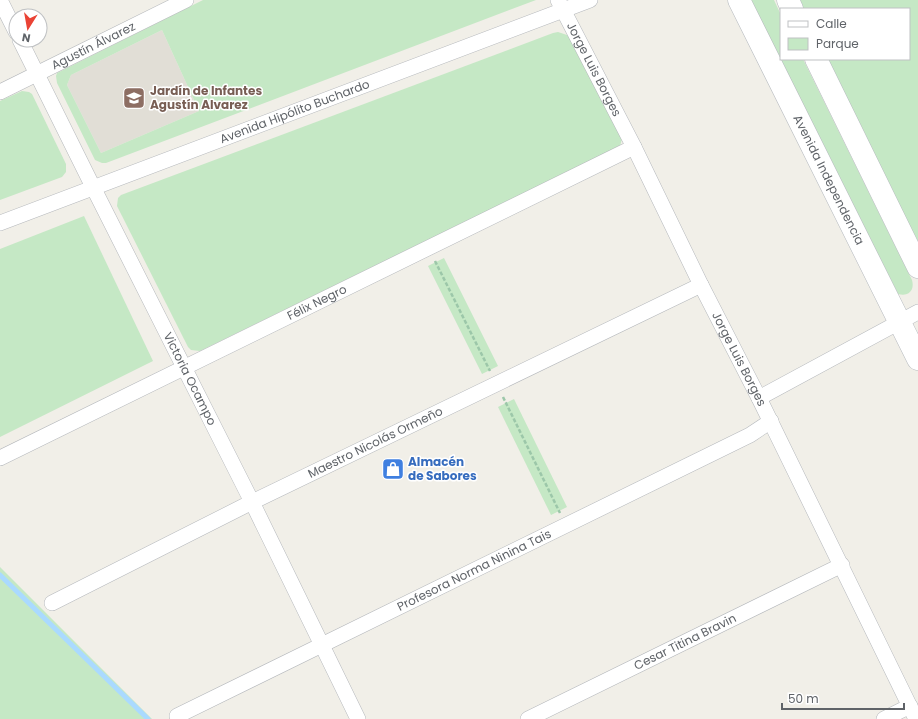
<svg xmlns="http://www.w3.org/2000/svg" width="918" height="719" font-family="Poppins,sans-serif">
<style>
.education{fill:#e1ded6}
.green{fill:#c5e8c5;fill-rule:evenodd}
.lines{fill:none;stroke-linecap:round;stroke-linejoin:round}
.stream{stroke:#aadaff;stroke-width:5}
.minor-casing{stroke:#b5b8bc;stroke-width:16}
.secondary-casing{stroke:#b6babf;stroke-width:23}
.path{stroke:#9cc7a9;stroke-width:2.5;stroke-dasharray:4 2;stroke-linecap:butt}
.minor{stroke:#fff;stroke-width:15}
.secondary{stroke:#fff;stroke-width:22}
.labels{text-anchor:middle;stroke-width:3;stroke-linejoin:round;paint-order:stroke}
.street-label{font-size:12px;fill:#5f6368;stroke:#fff}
.education-label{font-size:12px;font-weight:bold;fill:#785e54;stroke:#fff;text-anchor:start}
.shop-label{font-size:12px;font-weight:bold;fill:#366cbe;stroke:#fff;text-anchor:start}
</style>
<rect width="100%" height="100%" fill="#f1efe8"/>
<!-- education -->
<path class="education" d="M162 30 199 111 101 153 67 85 71 75Z"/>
<!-- green -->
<g class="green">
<path d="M203 0H536L106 163H102L95 160 57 83 56 76 57 73ZM162 30 199 111 101 153 67 85 71 75Z"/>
<path d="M750 0H774L781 15V59H803L912 280C915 291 908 297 898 294Z"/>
<path d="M797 0H918V244L827 59H909V9H802Z"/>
<path d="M558 32 567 35 570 38 622 139 620 146 200 351 191 350 188 347 117 206 118 198 121 195 553 33Z"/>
<path d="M22 91 29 92 32 94 66 164V172L62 177 0 200V101Z"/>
<path d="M84 216 153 361 0 437V249Z"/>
<path d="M444 258 498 366 482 374 428 266Z"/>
<path d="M514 399 567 507 551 515 498 407Z"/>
<path d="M0 567 152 719H0Z"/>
</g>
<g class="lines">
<!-- stream -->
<path class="stream" d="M0 575 148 719"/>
<!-- minor casing -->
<g class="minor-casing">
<g id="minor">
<path d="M0 0 16 32"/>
<path id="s1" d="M558 0 634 147 701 285 759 398 916 719"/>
<path id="s2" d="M20 40 93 187 252 502 358 719"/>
<path id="s3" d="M0 92 186 0"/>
<path id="s4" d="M0 223 590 0"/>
<path d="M759 398 918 312"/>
<path id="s5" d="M0 458 634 147"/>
<path id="s6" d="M52 603 252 502 701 285"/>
<path id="s7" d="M177 716 750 435 771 421"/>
<path id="s8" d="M528 719 842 565"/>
<path d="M884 719 910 706"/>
</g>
</g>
<!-- secondary casing -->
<g class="secondary-casing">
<g id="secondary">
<path id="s9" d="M739 0 918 359"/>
<path d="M788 0 792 9"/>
<path d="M816 59 918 267"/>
</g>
</g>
<!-- path -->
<g class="path">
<path d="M435 261 490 371"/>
<path d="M503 397 560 513"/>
</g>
<!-- minor -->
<use href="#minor" class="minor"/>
<!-- secondary -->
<use href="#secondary" class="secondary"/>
</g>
<!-- icons -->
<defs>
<g id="school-square" transform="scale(1.15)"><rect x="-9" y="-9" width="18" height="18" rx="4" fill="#8d6e63" stroke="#fff"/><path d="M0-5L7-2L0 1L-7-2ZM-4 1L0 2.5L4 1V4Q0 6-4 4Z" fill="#fff"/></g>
<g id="shop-square" transform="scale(1.15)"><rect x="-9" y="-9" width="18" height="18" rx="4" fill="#3f7fe0" stroke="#fff"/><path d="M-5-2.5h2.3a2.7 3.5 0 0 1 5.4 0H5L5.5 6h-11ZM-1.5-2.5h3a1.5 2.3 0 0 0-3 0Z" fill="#fff"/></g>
</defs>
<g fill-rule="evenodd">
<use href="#school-square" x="134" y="98"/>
<use href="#shop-square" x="393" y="469"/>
</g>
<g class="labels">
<!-- street labels -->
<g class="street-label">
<text dy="4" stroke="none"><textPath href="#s3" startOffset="104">Agustín Álvarez</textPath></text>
<text dy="4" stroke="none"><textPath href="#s1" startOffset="78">Jorge Luis Borges</textPath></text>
<text dy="4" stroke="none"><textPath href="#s4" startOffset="315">Avenida Hipólito Buchardo</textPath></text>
<text dy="4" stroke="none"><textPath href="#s9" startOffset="201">Avenida Independencia</textPath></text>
<text dy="4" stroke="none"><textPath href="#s5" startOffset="353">Félix Negro</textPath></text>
<text dy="4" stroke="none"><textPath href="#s1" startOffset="402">Jorge Luis Borges</textPath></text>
<text dy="4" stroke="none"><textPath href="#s2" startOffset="379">Victoria Ocampo</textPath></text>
<text dy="4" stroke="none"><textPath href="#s6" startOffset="361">Maestro Nicolás Ormeño</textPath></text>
<text dy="4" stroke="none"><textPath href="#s7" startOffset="331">Profesora Norma Ninina Tais</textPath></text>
<text dy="4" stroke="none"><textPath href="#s8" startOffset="175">Cesar Titina Bravin</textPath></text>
</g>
<!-- education labels -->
<g class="education-label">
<text x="150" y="95">Jardín de Infantes<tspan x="150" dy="14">Agustín Alvarez</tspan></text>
</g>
<!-- shop labels -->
<g class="shop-label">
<text x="408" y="466">Almacén<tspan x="408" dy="14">de Sabores</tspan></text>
</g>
</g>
<!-- legend -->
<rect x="780" y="8" width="130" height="52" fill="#ffffff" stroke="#bfc1c3"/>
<rect x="788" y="21" width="20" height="6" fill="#ffffff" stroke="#bfc1c3"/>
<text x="816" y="28" font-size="12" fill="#5f6368">Calle</text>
<rect x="788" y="38" width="20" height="12" fill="#c5e8c5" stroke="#bfc1c3"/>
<text x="816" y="48" font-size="12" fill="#5f6368">Parque</text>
<!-- north arrow -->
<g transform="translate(28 28) rotate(191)"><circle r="19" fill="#ffffff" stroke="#bfc1c3"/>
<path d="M0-3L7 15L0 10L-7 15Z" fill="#ea4335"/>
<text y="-6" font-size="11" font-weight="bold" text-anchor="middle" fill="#5f6368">N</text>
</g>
<!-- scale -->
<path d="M782 703v6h122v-6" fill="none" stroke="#5f6368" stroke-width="2"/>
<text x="788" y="703" font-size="12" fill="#5f6368" stroke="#ffffff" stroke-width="3" paint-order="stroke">50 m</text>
</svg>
